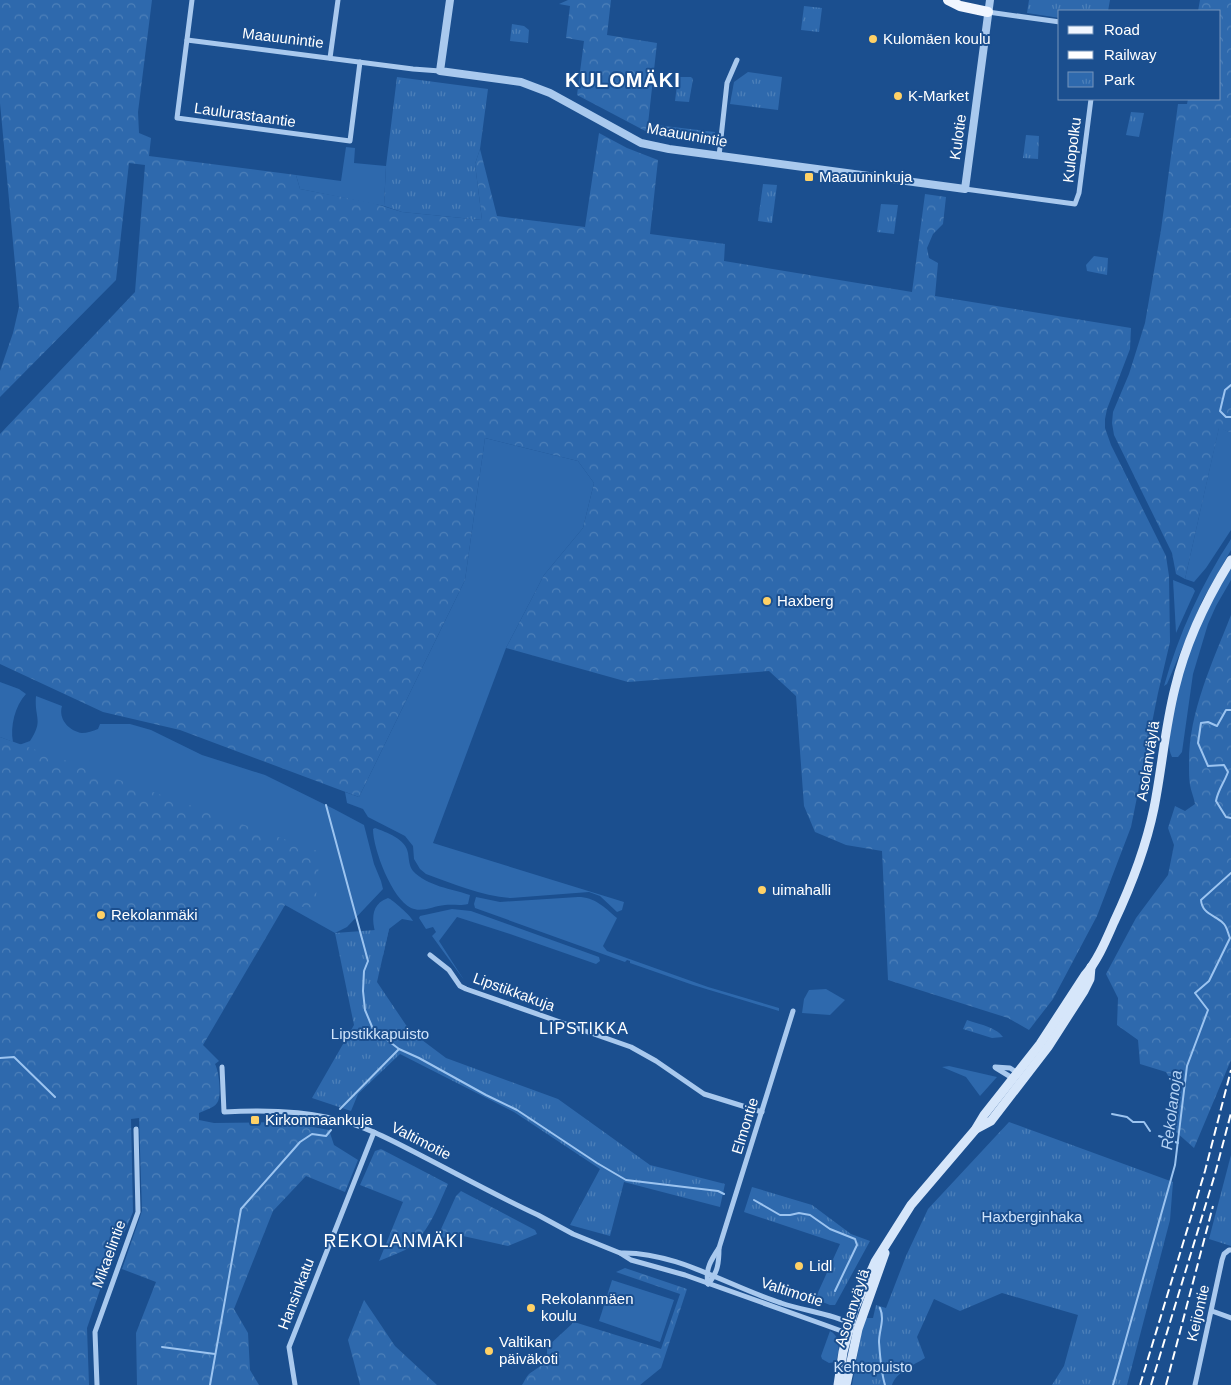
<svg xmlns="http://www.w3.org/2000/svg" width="1231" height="1385" font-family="Arial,sans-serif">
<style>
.grass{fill:#2e69ad}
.forest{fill:url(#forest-crowns)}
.park{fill:url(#park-tufts)}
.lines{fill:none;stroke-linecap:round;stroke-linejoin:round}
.stream{stroke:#9cc4f0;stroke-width:2}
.minor{stroke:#a9c9ee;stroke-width:5}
.tertiary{stroke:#a9c9ee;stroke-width:8}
.secondary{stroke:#d6e6fa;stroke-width:9}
.primary{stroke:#f0f6ff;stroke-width:10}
.rail{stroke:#fff;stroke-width:2;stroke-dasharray:9 4;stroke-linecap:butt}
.poi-dot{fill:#ffd166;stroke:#1b4f8f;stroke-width:2}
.labels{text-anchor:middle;stroke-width:4;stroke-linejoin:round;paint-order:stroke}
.street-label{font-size:15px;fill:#fff;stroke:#1b4f8f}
.poi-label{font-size:15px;fill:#fff;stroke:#1b4f8f;text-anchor:start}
.park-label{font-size:15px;fill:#cfe3fa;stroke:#1b4f8f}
.neighbourhood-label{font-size:16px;letter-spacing:1px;fill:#fff;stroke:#1b4f8f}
.water-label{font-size:16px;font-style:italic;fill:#b5d3f5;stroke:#1b4f8f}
.quarter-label{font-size:18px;letter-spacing:1px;fill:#fff;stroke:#1b4f8f}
.district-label{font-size:20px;font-weight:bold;letter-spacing:1px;fill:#fff;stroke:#1b4f8f}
</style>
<defs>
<pattern id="forest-crowns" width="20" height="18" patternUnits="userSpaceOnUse" patternTransform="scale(1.25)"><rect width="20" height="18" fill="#2e69ad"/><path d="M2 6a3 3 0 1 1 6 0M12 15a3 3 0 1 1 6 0" fill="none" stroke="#4d80b9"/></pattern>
<pattern id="park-tufts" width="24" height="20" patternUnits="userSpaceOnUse" patternTransform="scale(1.25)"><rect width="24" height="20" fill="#2e69ad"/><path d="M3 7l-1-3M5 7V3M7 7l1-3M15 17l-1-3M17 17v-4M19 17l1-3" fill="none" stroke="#4d80b9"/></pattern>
</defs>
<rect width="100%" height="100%" fill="#1b4f8f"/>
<!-- grass -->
<g class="grass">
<path d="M346 147 355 148 354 163 386 166 384 206 300 189 296 175 341 181Z"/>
<path d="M1219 427 1231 433V530L1206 568 1194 582 1185 579Z"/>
<path d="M485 438 578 461 594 483 583 528 544 575 506 648 433 843 624 902 622 910 617 912 600 896 589 892 511 898C482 896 453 884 426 874L420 869 414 859 413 846 405 836 368 817 363 809 347 803 345 792 359 797 465 580Z"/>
<path d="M1231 539V550L1202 601 1167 684 1164 686C1179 633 1201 585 1231 539Z"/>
<path d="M1231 568V580L1216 606 1208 624 1193 674 1182 752 1178 757H1172C1167 747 1170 738 1171 727 1178 670 1202 616 1231 568Z"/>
<path d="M1173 580 1193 588 1195 591 1176 633Z"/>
<path d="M0 682 19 689 26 694C15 706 10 726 13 742L0 737Z"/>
<path d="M36 696 62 706C58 719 69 731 82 733 87 733 93 731 98 729L100 724H130L151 730 202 755 265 775 334 809 364 825 374 864 381 881 383 889 347 927 335 933 285 905 36 751 19 745 30 741C44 720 34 718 36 696Z"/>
<path d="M375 828C386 832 406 839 408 853 409 859 409 866 413 871 427 886 452 889 470 895L468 904C460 906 453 904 445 905 433 906 422 913 411 908 392 899 373 849 373 829Z"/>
<path d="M476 897 500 902 578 897C595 897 604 907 617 918L603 946 607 951 708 987 779 1008V1011L693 985 630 963V961L627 960 625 962 475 908 474 904Z"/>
<path d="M388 898C392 899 412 917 413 921L402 919 389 929 383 956C377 938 362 907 388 898Z"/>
<path d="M452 909 471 911 599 957 600 961 596 964 510 934 457 917 439 941 464 980 432 936 436 932 433 927 426 929 419 918 420 916Z"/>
<path d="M826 989 845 1000 830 1015 802 1013 804 999 809 990Z"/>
<path d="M949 1066 997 1077 980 1096 966 1077 942 1067Z"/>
<path d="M612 1280 674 1300 660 1342 599 1321Z"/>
<path d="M830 1331C842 1338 839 1350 836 1362L829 1363 822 1359 821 1356Z"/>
</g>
<!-- forest -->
<g class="forest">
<path d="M0 0H152L138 112 139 133 151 138 149 156 296 175 300 189 373 203 402 212 482 220 475 164 480 149 497 216 585 227 599 133 627 148 658 160 650 234 725 244 724 261 912 292 925 194 946 197 943 224 933 234 927 248 929 258 938 263 935 296 1131 328 1130 349 1107 409 1105 419V428L1111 445 1166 556 1169 576 1170 642 1158 693 1131 827 1097 916 1053 999 1029 1030 1008 1018 888 980 882 851 846 845 815 832 804 806 796 696 769 671 628 682 506 648 544 575 583 528 594 483 578 461 485 438 465 580 359 797 180 730 103 712 0 664V434L135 292 145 165 129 163 116 280 0 397V371L13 333 19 307 0 103Z"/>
<path d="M568 0H611L607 35 657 43 648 124 715 132 713 144 666 138 651 134 577 95 584 41 566 38 570 6 559 4Z"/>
<path d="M1200 0H1231V433L1219 428 1185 579 1176 574 1172 553 1114 435 1112 423 1113 412 1129 374 1145 323 1161 230 1178 104H1187L1188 99H1220V11H1198Z"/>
<path d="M1231 615V1060L1194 1148 1176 1132 1174 1086 1166 1072 1140 1064 1138 1040 1117 1025 1118 998 1106 974 1136 918 1168 875 1174 845 1168 828 1175 806 1185 811 1195 804C1194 798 1191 791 1190 785 1189 779 1189 772 1189 766 1188 713 1212 664 1231 615Z"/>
<path d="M0 737 320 852 315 908 285 905 203 1045 219 1061 215 1064C219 1071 222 1097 217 1103 214 1108 205 1110 199 1113V1120L214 1123 285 1122 329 1130 334 1145 358 1160 345 1192 306 1176 273 1211 234 1309 248 1333 250 1370 259 1385H137L136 1333 156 1282 122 1269 142 1211 139 1118 131 1119 133 1212 101 1287 87 1328 89 1385H0Z"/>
<path d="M967 1020C978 1024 996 1027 1003 1037L992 1038 963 1029Z"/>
<path d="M381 1149 448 1184C437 1208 428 1236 405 1250 397 1254 388 1257 379 1261L403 1202 360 1185 375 1151Z"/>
<path d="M461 1191 535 1230 537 1234 508 1246 463 1236 437 1238 456 1196Z"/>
<path d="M625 1268 687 1289 661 1368 640 1385H522C524 1382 526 1377 529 1374 541 1365 548 1365 547 1347L574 1322 661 1349 680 1294 616 1272Z"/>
<path d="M364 1300 395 1346 437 1385H360L348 1340Z"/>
</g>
<!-- park -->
<g class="park">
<path d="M1029 0H1110L1108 11H1060V18L1027 13Z"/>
<path d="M804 6 822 8 819 32 801 30Z"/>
<path d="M512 24 524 26 529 30 528 43 510 41Z"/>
<path d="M748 72 782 77 778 110 730 104 734 82Z"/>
<path d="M397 77 488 89 480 149 475 164 482 220 402 212 384 206 386 166Z"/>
<path d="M678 77H691L693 79 689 102 675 101Z"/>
<path d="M1131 112 1144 113 1139 137 1126 135Z"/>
<path d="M1026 135 1039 136 1038 159 1023 158Z"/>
<path d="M763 184 777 185 772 223 758 221Z"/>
<path d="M881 204 898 205 894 234 877 232Z"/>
<path d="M1094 256 1108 258 1107 275 1087 271 1086 265Z"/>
<path d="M389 929 377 982 410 1031 446 1058 558 1099 650 1165 725 1184 720 1207 624 1182 610 1236 570 1225 600 1169 514 1112 400 1054 358 1094 351 1111 312 1098 354 1025 335 933Z"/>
<path d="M1009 1122 1173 1182 1170 1220 1127 1385H1052L1064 1366 1078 1315 1002 1293 960 1311 934 1299 917 1337 925 1358C914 1365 896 1372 892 1385H852L864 1318H873L876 1305 886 1308 906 1256 928 1209Z"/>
<path d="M1231 1155V1246L1209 1239Z"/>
<path d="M752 1187 812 1205 851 1234 870 1241 835 1305H830L815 1299 840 1244 744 1212Z"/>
</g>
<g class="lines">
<!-- stream -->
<g class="stream">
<path d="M1231 385 1225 390 1220 411 1226 417H1231"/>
<path d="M1231 710H1226L1217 726 1208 722 1201 723 1198 743 1208 766 1224 765 1228 772C1224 783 1218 790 1216 801L1226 817 1231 818"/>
<path d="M326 805 368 961 364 971 363 991 365 1010 373 1029 399 1049"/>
<path d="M0 1058 14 1057 55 1097"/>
<path d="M340 1109 399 1049 419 1058 486 1095 517 1110 597 1163 626 1180 718 1191 724 1194"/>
<path d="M1112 1114 1127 1117 1133 1122H1144L1150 1131"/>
<path d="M333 1125 334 1121"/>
<path d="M1159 1136 1178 1143"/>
<path d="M754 1200 780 1215H790L799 1213 810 1215 830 1229 855 1239 857 1245 835 1291"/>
<path d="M880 1308C885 1320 879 1330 879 1342 880 1356 881 1372 885 1385"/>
<path d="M162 1347 215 1354"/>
<path d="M210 1385 241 1209 300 1142 312 1134 326 1136 331 1130"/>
<path d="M1113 1385 1175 1165 1187 1066 1208 1010 1195 993 1209 981 1230 938C1228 934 1227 926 1223 923 1215 915 1202 914 1201 900L1231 873"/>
</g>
<!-- minor -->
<g class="minor">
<path d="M192 0 177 118 350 141 360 62"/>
<path d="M988 12 1060 22"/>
<path d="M187 40 413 69 440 71"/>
<path d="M330 58 338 0"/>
<path d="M719 156 727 83 737 60"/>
<path d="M965 189 1075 204 1079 193 1091 99"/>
<path d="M430 955 449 970 460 986 466 989 631 1047 656 1061 704 1094 762 1112"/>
<path d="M222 1067 224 1112C260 1110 296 1110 331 1118 364 1125 393 1141 422 1156 461 1176 499 1197 538 1215L573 1234 620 1253 631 1260 685 1275 825 1325 847 1333 850 1332"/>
<path d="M995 1067 1010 1068 1019 1074"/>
<path d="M996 1068 1014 1079"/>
<path d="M620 1253C675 1251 730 1287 781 1303 804 1311 830 1313 852 1324"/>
<path d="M708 1284C705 1269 711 1260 719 1248L793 1011"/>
<path d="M708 1284C718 1273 719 1262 719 1248"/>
<path d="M1212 1311 1231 1318"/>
<path d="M97 1385 95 1332 138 1212 136 1129"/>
<path d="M295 1385 289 1347 374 1132"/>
<path d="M1195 1385 1222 1260 1224 1254 1229 1250H1231"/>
</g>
<!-- tertiary -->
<path class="tertiary" d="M450 0 440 71 521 82 550 93 641 143 669 149 965 189 990 0"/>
<!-- secondary -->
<g class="secondary">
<path d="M976 1129 991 1121 1048 1047 1084 991 1090 979 1091 967"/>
<path d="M838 1385 843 1352 854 1310 875 1262 911 1205 975 1130 984 1115 1040 1044 1085 975C1098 960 1106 940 1114 922 1131 886 1146 847 1154 808 1162 768 1165 727 1175 688 1186 642 1206 600 1231 560"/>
<path d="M846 1385 858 1329 885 1253"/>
</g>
<!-- primary -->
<path class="primary" d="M948 0 960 6 988 12"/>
<!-- rail -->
<g class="rail">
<path d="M1140 1385 1205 1171 1231 1070"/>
<path d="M1151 1385 1215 1174 1231 1113"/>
<path d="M1166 1385 1213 1206"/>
</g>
</g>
<!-- markers -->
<g class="poi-dot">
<circle cx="873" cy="39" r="5"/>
<circle cx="898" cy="96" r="5"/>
<rect x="804" y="172" width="10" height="10" rx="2.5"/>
<circle cx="767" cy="601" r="5"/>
<circle cx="762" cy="890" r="5"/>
<circle cx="101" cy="915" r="5"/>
<rect x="250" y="1115" width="10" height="10" rx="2.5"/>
<circle cx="799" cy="1266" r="5"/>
<circle cx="531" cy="1308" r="5"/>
<circle cx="489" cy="1351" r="5"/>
</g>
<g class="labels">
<!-- street labels -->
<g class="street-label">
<text transform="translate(283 38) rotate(7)" y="5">Maauunintie</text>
<text transform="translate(245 115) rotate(8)" y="5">Laulurastaantie</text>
<text transform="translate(687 135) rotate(10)" y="5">Maauunintie</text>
<text transform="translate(958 137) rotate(-82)" y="5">Kulotie</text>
<text transform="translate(1072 150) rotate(-83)" y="5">Kulopolku</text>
<text transform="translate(1148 761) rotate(-81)" y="5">Asolanväylä</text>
<text transform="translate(514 992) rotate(20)" y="5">Lipstikkakuja</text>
<text transform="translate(745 1126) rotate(-73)" y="5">Elmontie</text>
<text transform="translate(421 1141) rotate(27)" y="5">Valtimotie</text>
<text transform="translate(109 1254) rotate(-70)" y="5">Mikaelintie</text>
<text transform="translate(792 1292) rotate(18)" y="5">Valtimotie</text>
<text transform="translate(296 1294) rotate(-69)" y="5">Hansinkatu</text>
<text transform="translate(852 1308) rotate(-72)" y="5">Asolanväylä</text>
<text transform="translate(1198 1313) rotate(-77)" y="5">Keijontie</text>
</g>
<!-- poi labels -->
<g class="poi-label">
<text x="883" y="44">Kulomäen koulu</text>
<text x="908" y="101">K-Market</text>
<text x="819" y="182">Maauuninkuja</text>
<text x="777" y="606">Haxberg</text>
<text x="772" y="895">uimahalli</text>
<text x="111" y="920">Rekolanmäki</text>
<text x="265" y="1125">Kirkonmaankuja</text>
<text x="809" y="1271">Lidl</text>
<text x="541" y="1304">Rekolanmäen<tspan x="541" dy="17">koulu</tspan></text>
<text x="499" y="1347">Valtikan<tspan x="499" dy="17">päiväkoti</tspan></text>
</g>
<!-- park labels -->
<g class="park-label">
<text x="380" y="1039">Lipstikkapuisto</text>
<text x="1032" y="1222">Haxberginhaka</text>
<text x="873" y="1372">Kehtopuisto</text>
</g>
<!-- neighbourhood labels -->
<g class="neighbourhood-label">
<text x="584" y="1034">LIPSTIKKA</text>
</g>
<!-- water labels -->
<g class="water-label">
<text transform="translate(1171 1110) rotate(-83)" y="6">Rekolanoja</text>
</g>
<!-- quarter labels -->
<g class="quarter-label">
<text x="394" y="1247">REKOLANMÄKI</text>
</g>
<!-- district labels -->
<g class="district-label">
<text x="623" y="87">KULOMÄKI</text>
</g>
</g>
<!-- legend -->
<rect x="1058" y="10" width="162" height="90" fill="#1b4f8f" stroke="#7695bc"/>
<rect x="1068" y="26" width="25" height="8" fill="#f0f6ff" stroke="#7695bc"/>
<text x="1104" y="35" font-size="15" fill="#ffffff">Road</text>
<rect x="1068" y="51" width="25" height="8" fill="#ffffff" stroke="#7695bc"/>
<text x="1104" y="60" font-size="15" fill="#ffffff">Railway</text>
<rect x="1068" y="72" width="25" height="15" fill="url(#park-tufts)" stroke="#7695bc"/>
<text x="1104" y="85" font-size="15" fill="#ffffff">Park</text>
</svg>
